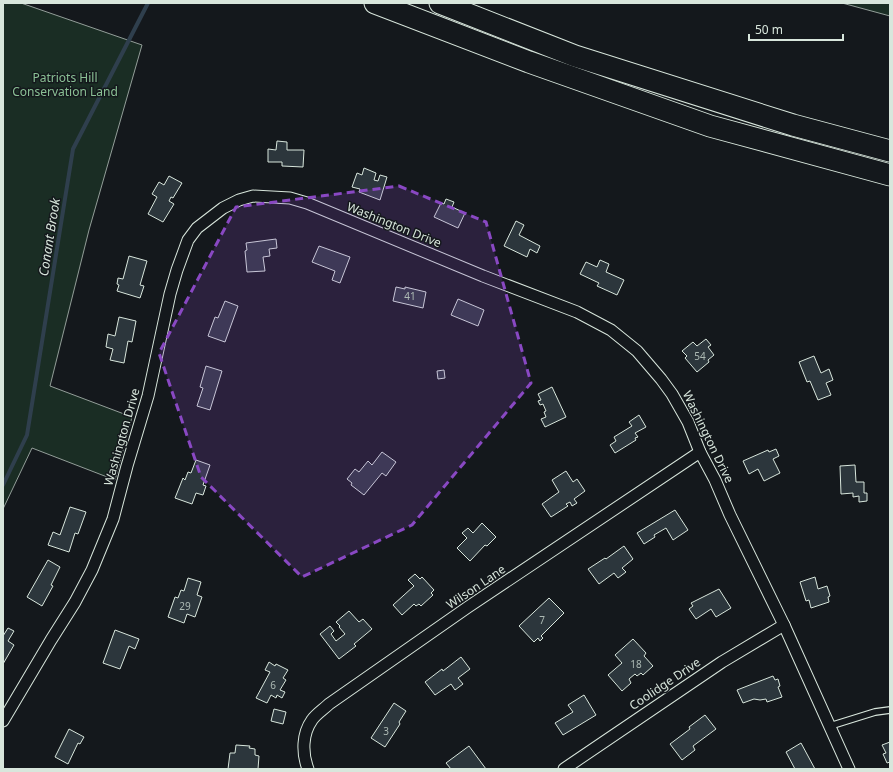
<svg xmlns="http://www.w3.org/2000/svg" width="893" height="772" font-family="'Noto Sans',sans-serif">
<style>
.green{fill:#1a2d24;stroke:#939e99}
.lines{fill:none;stroke-linecap:round;stroke-linejoin:round}
.stream{stroke:#2f3f4d;stroke-width:4}
.building{fill:#2c363c;stroke:#d8e6dc}
.service-casing{stroke:#d8e6dc;stroke-width:8}
.minor-casing{stroke:#d8e6dc;stroke-width:13}
.motorway-casing{stroke:#d8e6dc;stroke-width:23}
.service{stroke:#14181c;stroke-width:5.5}
.minor{stroke:#14181c;stroke-width:11}
.motorway{stroke:#14181c;stroke-width:21}
.marked{fill:#8948c3;fill-opacity:0.2;stroke:#8948c3;stroke-width:3;stroke-dasharray:8 5;stroke-linejoin:round}
.labels{text-anchor:middle;stroke-width:3;stroke-linejoin:round;paint-order:stroke}
.number-label{font-size:10px;fill:#adbab4}
.park-label{font-size:12px;fill:#8ac095;stroke:#14181c}
.street-label{font-size:12px;fill:#d8e6dc;stroke:#14181c}
.water-label{font-size:13px;font-style:italic;fill:#d8e6dc;stroke:#14181c}
</style>
<rect width="100%" height="100%" fill="#14181c"/>
<!-- green -->
<g class="green">
<path d="M3 3H21L142 45 89 230 50 386 132 417 115 480 32 448 3 509Z"/>
<path d="M842 3H890V16Z"/>
</g>
<g class="lines">
<!-- stream -->
<path class="stream" d="M3 485 27 435 73 149 148 3"/>
</g>
<!-- building -->
<g class="building">
<path d="M277 141 287 142V150H304L303 167 282 166V162H268V149L276 150Z"/>
<path d="M364 168 376 173 374 180 378 181 380 175 387 177 380 200 359 192 360 189 352 187 357 173 362 175Z"/>
<path d="M169 176 182 183 173 198 171 197 169 201 174 204 163 222 148 214 157 197 152 194 159 182 164 185Z"/>
<path d="M446 199 454 202 452 207 465 213 458 228 434 217 441 203 444 204Z"/>
<path d="M516 221 524 225 519 235 540 246 537 253 530 249 527 257 504 246Z"/>
<path d="M276 239 277 248 269 249 270 256 263 257 265 271 247 272 245 251 247 250 246 243Z"/>
<path d="M319 246 350 257 340 283 332 280 335 271 312 262Z"/>
<path d="M129 256 147 261 140 285 144 286 140 298 117 291 119 285 117 284 118 278 123 279Z"/>
<path d="M600 260 609 264 606 272 624 280 617 295 597 286 599 283 580 274 586 262 597 267Z"/>
<path d="M396 287 405 289V287L426 292 423 308 393 301Z"/>
<path d="M458 299 484 310 478 326 451 315Z"/>
<path d="M225 301 238 306 225 342 208 336 215 317 218 318Z"/>
<path d="M119 317 136 321 132 342 128 341 124 363 110 360 113 349 106 347 108 334 115 336Z"/>
<path d="M706 339 711 345 708 347 714 355 708 360 709 362 697 372 685 358 687 356 682 351 693 342 697 346Z"/>
<path d="M814 356 821 373 829 369 833 380 826 383 831 395 818 400 810 381 807 382 799 362Z"/>
<path d="M206 366 222 371 210 410 197 406 203 388 200 387Z"/>
<path d="M444 370 445 378 438 379 437 371Z"/>
<path d="M552 387 566 417 545 427 541 419 546 417 544 412 546 411 543 404 540 405 538 401 541 400 538 394Z"/>
<path d="M639 415 646 427 635 433 638 437 635 438 636 440 615 453 610 445 616 441 614 437 632 426 629 422Z"/>
<path d="M776 449 779 456 773 459 780 473 764 481 758 469 749 474 743 461 768 450 769 452Z"/>
<path d="M382 452 396 462 386 476 382 473 364 495 351 485 352 483 347 479 355 469 359 472 368 461 372 465Z"/>
<path d="M196 460 210 465 203 485 206 486 203 495 196 493 192 504 175 498 183 478 185 480 188 472 191 473Z"/>
<path d="M855 465 856 482H864V493H867V501L859 502V496L853 497V493L841 494 840 466Z"/>
<path d="M566 471 573 482 577 479 585 491 574 499 577 503 572 506 570 502 566 504 568 506 551 517 542 504 559 492 552 480Z"/>
<path d="M70 507 86 512 78 534 75 533 69 552 48 545 53 532 60 535Z"/>
<path d="M675 510 688 530 673 540 666 528 654 535 655 537 644 544 637 533Z"/>
<path d="M482 523 496 537 487 546 485 545 470 561 457 548 467 538 462 533 468 528 473 533Z"/>
<path d="M624 546 633 559 622 568 626 572 618 578 614 573 599 584 588 569 605 558 606 559Z"/>
<path d="M48 560 60 567 51 585 53 586 42 606 27 597Z"/>
<path d="M415 574 420 579 422 577 434 590 431 593 433 595 421 606 419 604 416 606 414 604 402 615 393 605 414 586 408 580Z"/>
<path d="M815 577 818 589 827 586 830 596 828 597 829 602 811 608 809 600 806 601 800 582Z"/>
<path d="M188 578 201 582 197 595 202 597 195 617 187 614 184 623 168 617 175 597 178 598 181 590 184 591Z"/>
<path d="M719 589 731 608 716 617 711 609 696 619 689 609 693 606 691 603Z"/>
<path d="M549 598 564 613 541 636 543 638 540 641 538 638 534 642 519 626Z"/>
<path d="M349 611 359 622 363 619 372 629 354 644 356 646 339 659 320 634 330 626 334 631 331 634 336 641 345 634 339 627 340 626 336 622Z"/>
<path d="M8 628 14 631 8 641 14 645 3 664V636Z"/>
<path d="M115 630 139 639 135 649 129 646 120 669 103 663Z"/>
<path d="M633 639 646 653 644 656 653 666 643 675 641 673 637 676 635 674 629 679 631 683 622 691 608 675 622 663 615 655Z"/>
<path d="M461 657 470 669 458 678 463 684 455 690 451 684 435 695 425 682 442 669 443 671Z"/>
<path d="M269 662 275 666 276 664 288 670 283 678 286 680 280 690 285 692 282 698 277 695 276 698 271 695 267 703 256 698 270 672 265 670Z"/>
<path d="M773 676 775 680 778 679 780 686 778 687 782 697 767 702 766 699 760 700 754 699 743 703 737 690Z"/>
<path d="M584 695 596 715 563 735 555 723 573 712 568 705Z"/>
<path d="M394 703 406 711 399 722 400 724 385 747 371 738Z"/>
<path d="M274 709 286 712 283 724 271 721Z"/>
<path d="M705 715 716 729 693 746 695 750 682 760 670 744 690 729 689 727Z"/>
<path d="M69 729 84 737 80 744 78 743 68 764 55 757Z"/>
<path d="M890 742V762L887 763 883 754 886 753 882 745Z"/>
<path d="M801 743 815 769H795L786 752Z"/>
<path d="M236 745 250 746 249 748 255 749V755L259 756 258 769H228L230 753H235Z"/>
<path d="M469 746 486 769H451L446 763Z"/>
</g>
<g class="lines">
<!-- service casing -->
<g class="service-casing">
<path id="service" d="M830 726 875 712 890 710"/>
</g>
<!-- minor casing -->
<g class="minor-casing">
<g id="minor">
<path d="M3 721 51 640 75 602 92 570 113 519 127 466 148 396 170 294 177 270 188 240 197 228 223 208 239 200 253 196 290 198 307 203 483 276 577 312 611 330 637 351 661 379 672 394 688 422 700 452 715 480 730 515 784 625 849 769"/>
<path d="M308 769C302 753 302 734 312 720 316 714 324 709 329 704L468 607 700 452"/>
<path d="M564 769 722 662 784 625"/>
</g>
</g>
<!-- motorway casing -->
<g class="motorway-casing">
<g id="motorway">
<path d="M375 3 529 62 710 126 890 175"/>
<path d="M440 3 575 56 793 125 890 151"/>
</g>
</g>
<!-- service -->
<use href="#service" class="service"/>
<!-- minor -->
<use href="#minor" class="minor"/>
<!-- motorway -->
<use href="#motorway" class="motorway"/>
</g>
<!-- marked area -->
<path class="marked" d="M399 186 486 222 531 383 412 525 302 577 201 477 159 353 236 207Z"/>
<g class="labels">
<!-- number labels -->
<g class="number-label">
<text x="410" y="300">41</text>
<text x="700" y="360">54</text>
<text x="185" y="610">29</text>
<text x="542" y="624">7</text>
<text x="636" y="668">18</text>
<text x="273" y="689">6</text>
<text x="386" y="735">3</text>
</g>
<!-- park labels -->
<g class="park-label">
<text x="65" y="82">Patriots Hill<tspan x="65" dy="14">Conservation Land</tspan></text>
</g>
<!-- street labels -->
<g class="street-label">
<text transform="translate(394 225) rotate(22)" y="4">Washington Drive</text>
<text transform="translate(122 437) rotate(-74)" y="4">Washington Drive</text>
<text transform="translate(708 437) rotate(64)" y="4">Washington Drive</text>
<text transform="translate(476 587) rotate(-34)" y="4">Wilson Lane</text>
<text transform="translate(665 684) rotate(-34)" y="4">Coolidge Drive</text>
</g>
<!-- water labels -->
<g class="water-label">
<text transform="translate(49 237) rotate(-81)" y="5">Conant Brook</text>
</g>
</g>
<!-- border -->
<rect width="893" height="772" fill="none" stroke="#d8e6dc" stroke-width="8"/>
<!-- scale -->
<path d="M749 34v6h94v-6" fill="none" stroke="#d8e6dc" stroke-width="2"/>
<text x="755" y="34" font-size="12" fill="#d8e6dc" stroke="#14181c" stroke-width="3" paint-order="stroke">50 m</text>
</svg>
